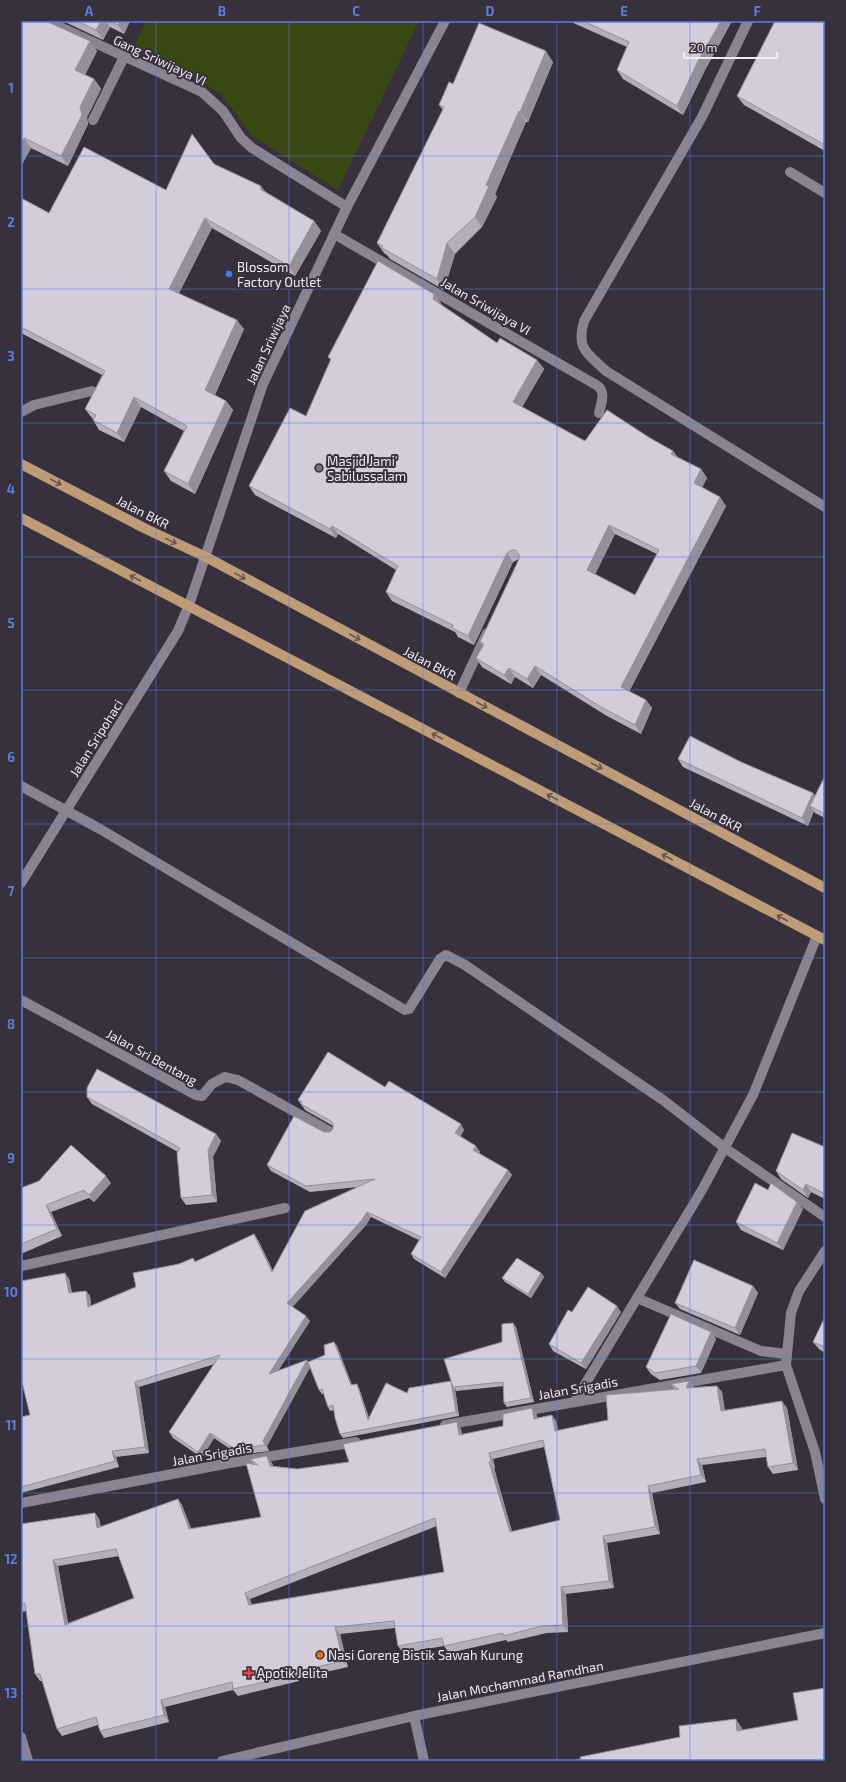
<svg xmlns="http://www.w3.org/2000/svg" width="846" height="1782" font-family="'Exo 2',sans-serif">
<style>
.green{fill:#3a4813}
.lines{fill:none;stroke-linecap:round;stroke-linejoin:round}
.service{stroke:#8a8391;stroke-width:10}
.minor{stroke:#8a8391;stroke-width:10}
.tertiary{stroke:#8a8391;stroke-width:10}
.secondary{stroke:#8a8391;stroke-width:10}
.primary{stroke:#bf9c78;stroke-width:10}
.wall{fill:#b5afbc;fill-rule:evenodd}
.shaded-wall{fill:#948f99}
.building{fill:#d3ccdb;stroke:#948f99;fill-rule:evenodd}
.oneway{stroke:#665651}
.grid{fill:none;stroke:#5c7de0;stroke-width:1;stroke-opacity:0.55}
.shop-dot{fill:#3f7fe0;stroke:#36313c;stroke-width:1.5}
.worship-dot{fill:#6b7280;stroke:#36313c;stroke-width:1.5}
.food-dot{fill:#e8710a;stroke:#36313c;stroke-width:1.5}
.health-dot{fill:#e0444e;stroke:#36313c;stroke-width:1.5}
.labels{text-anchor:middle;stroke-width:4;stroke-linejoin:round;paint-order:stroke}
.street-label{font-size:13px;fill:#efebf3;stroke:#36313c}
.poi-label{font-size:13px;fill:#efebf3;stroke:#36313c;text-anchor:start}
.neatline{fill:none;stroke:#5c7de0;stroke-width:1.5}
.grid-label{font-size:13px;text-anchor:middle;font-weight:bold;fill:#5c7de0}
</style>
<rect width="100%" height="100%" fill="#36313c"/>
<!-- green -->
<path class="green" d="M146 21H419L338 190 253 137 221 94 193 77 133 49Z"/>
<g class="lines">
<!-- service -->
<g class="service">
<path d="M21 412 34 405 92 391"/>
<path d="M459 693 487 633"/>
</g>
<!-- minor -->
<g class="minor">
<path d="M47 21 202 92 223 111 241 138 252 148 347 207"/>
<path d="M748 21 702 117 584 321C576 349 587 353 606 371L825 507"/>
<path d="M93 120 124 57"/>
<path d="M790 172 825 193"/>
<path d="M334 234 598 386C606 393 601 404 599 413"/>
<path d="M21 786 100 829 405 1010 409 1009 440 959 446 955 465 965 663 1100 725 1148 825 1217"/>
<path d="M21 1000 196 1095 202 1096 212 1084 225 1077 238 1080 331 1132"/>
<path d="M825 1251 799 1291 791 1313 786 1365 815 1452 825 1499"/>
<path d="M21 1266 285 1208"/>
<path d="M637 1298 702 1190 753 1095 817 936"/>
<path d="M575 1401 637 1298 761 1351 787 1354"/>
<path d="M445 1425 786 1365"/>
<path d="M21 1503 230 1463 356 1442"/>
<path d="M414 1716 424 1761"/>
</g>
<!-- tertiary -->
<g class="tertiary">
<path d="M21 883 178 631 189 605"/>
<path d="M21 1737 28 1761"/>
</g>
<!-- secondary -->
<g class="secondary">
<path d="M189 605 263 384 347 207 445 21"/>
<path d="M222 1761 414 1716 825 1633"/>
</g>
<!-- primary -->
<g class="primary">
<path d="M21 464 146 529 206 557 825 888"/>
<path d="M21 518 825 940"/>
</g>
</g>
<!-- wall -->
<g class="wall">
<path d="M21 21 97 51 85 75 94 79 101 89 87 117 88 124 68 166 31 148 21 166Z"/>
<path d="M63 21H130L124 34 110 27 103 40Z"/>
<path d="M569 21H732L705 70 683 115 623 79 617 70 627 47Z"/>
<path d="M825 21V151L744 105 737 96Z"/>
<path d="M553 62 528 122H526L495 194 497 197 482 227 455 254 444 290 390 259 387 255 384 253 377 243 443 110 439 105 453 84Z"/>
<path d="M214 164 266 192 314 221 321 231 295 276 212 228 179 293 244 329 215 395 226 401 233 410 195 494 171 481 164 471 184 431 141 407 124 442 99 430 93 420V419L92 418 85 409 102 375 21 333V198L49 213 166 190Z"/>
<path d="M434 294 441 303 440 304 497 343 537 360 544 369 522 407 585 441 650 438 673 451 678 458 701 469 707 478 702 487 726 506 629 691 646 700 652 708 641 734 607 716 541 675 533 688 515 677 511 684 482 667 476 658 483 646 480 642 519 559 513 562 474 645 458 637 455 632 392 601 386 592 396 570 338 534 336 538 255 495 249 486 306 416 331 360 328 357ZM615 534 657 554 635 595 595 574Z"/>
<path d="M678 759 741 762 813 793 815 796 825 776V818L815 813 814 811 808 826 683 767Z"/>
<path d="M385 1087 464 1130 460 1137 476 1146 480 1152 479 1153 508 1170 512 1175 445 1278 414 1259 411 1254 419 1240 371 1217 366 1225 292 1307 310 1321 278 1371 307 1360 308 1363 325 1355 334 1342 337 1346 352 1385 359 1388 369 1418 407 1393 451 1381 502 1342 513 1323 516 1327 534 1402 507 1407 504 1403V1386L456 1391 455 1389 459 1416 343 1438 340 1434 334 1410 330 1411 328 1407 324 1394H322L319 1390 310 1367 267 1446 269 1451 239 1455 214 1438 202 1458 173 1438 169 1432 215 1364 139 1387 149 1453 116 1457 119 1467 21 1493V1417L30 1415 65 1273 69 1279 72 1293 86 1291 90 1296 91 1306 195 1261 258 1240 273 1271 358 1187 310 1192 271 1171 267 1165 324 1132H330L333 1129V1126L305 1110 298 1100Z"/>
<path d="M87 1097 216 1134 221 1141 213 1157 217 1202 186 1205 181 1198 178 1152 92 1104Z"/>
<path d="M825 1147V1199L811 1192 808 1198 781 1179 776 1171Z"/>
<path d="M111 1183 94 1202 89 1198 51 1212 62 1236 21 1254V1188Z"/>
<path d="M803 1209 783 1250 741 1230 736 1222Z"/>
<path d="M541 1273 544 1277 531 1298 505 1282 502 1278Z"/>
<path d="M753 1286 758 1293 740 1335 680 1309 675 1303Z"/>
<path d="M621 1312 586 1369 553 1351 549 1344Z"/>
<path d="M825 1317V1353L819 1349 813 1342Z"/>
<path d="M711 1332 716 1339 701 1373 660 1380 651 1374 646 1367Z"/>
<path d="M689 1381 694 1388 717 1386 722 1392 725 1411 787 1408 798 1470 773 1474 768 1467 766 1457 702 1465 706 1482 652 1493 660 1534 607 1543 614 1588 566 1594 568 1632 547 1633 508 1642 506 1640 449 1653 444 1646 403 1653 398 1646 395 1628 340 1634 348 1667 298 1678 299 1681 238 1696 233 1690 165 1707 169 1722 104 1738 100 1731 98 1725 62 1736 57 1729 42 1681H40L35 1674 26 1611 21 1612V1524L95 1513 99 1519 101 1527 178 1499 182 1505 191 1529 261 1517 254 1464 250 1459 272 1463 273 1466 297 1469 349 1462 461 1429 462 1435 503 1426 537 1415V1418L552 1415 556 1421 558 1431 608 1420 675 1389 671 1384ZM544 1447 560 1520 512 1532 494 1468H495L493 1459ZM437 1526 444 1572 252 1605 250 1599ZM119 1556 134 1598 68 1623 58 1566Z"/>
</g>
<!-- shaded-wall -->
<g class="shaded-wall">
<path d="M101 21H105L110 27 103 40 96 30Z"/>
<path d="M119 21H130L124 34 118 25Z"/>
<path d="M721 21H732L705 70 683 115 677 106 698 61Z"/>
<path d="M90 41 97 51 82 80 75 70Z"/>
<path d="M546 51 553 62 528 122 520 112Z"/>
<path d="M94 79 101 89 87 117 88 124 68 166 61 156 80 107Z"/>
<path d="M519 111 526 122 495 194 497 197 482 227 475 217 486 185Z"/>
<path d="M24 138 31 148 21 166V144Z"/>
<path d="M261 186 268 195 260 189Z"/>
<path d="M205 218 212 228 176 299 169 289Z"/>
<path d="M314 221 321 231 295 276 289 266Z"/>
<path d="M447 243 455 254 444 290 437 279Z"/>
<path d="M434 294 441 303 439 308 433 299Z"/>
<path d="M237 320 244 329 212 400 205 390Z"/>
<path d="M537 360 544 369 520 411 513 402Z"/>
<path d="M134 397 141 407 124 442 117 433Z"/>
<path d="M226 401 233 410 195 494 188 484Z"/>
<path d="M673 451 679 459 671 454Z"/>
<path d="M701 469 707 478 700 492 694 483Z"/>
<path d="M720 497 726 506 627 696 621 687Z"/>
<path d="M609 525 615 534 593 579 587 570Z"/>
<path d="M332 526 338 534 336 538 330 529Z"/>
<path d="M507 553 513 562 474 645 468 636Z"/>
<path d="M535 666 541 675 533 688 527 679Z"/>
<path d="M509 668 515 677 511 684 504 675Z"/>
<path d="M646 700 652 708 641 734 635 725Z"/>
<path d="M813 793 818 801 810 806 814 811 808 826 802 818Z"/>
<path d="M461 1124 464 1130 459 1139 455 1133Z"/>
<path d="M216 1134 221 1141 213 1157 217 1202 212 1195 208 1150Z"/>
<path d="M476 1146 480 1152 477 1156 473 1150Z"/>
<path d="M508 1170 512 1175 445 1278 441 1272Z"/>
<path d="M106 1176 111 1183 94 1202 89 1195Z"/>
<path d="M806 1184 811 1192 808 1198 803 1190Z"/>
<path d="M797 1202 803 1209 783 1250 777 1243Z"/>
<path d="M46 1205 51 1212 62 1236 57 1229Z"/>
<path d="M367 1212 371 1217 366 1225 291 1309 287 1303Z"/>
<path d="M254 1234 258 1240 276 1277 272 1272Z"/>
<path d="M65 1273 69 1279 73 1299 69 1293Z"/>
<path d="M541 1273 544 1277 531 1298 528 1294Z"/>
<path d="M753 1286 758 1293 740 1335 735 1328Z"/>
<path d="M86 1291 90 1296 92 1313 88 1307Z"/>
<path d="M617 1306 621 1312 586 1369 581 1363Z"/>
<path d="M306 1316 310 1321 272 1380 269 1374Z"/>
<path d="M513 1323 516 1327 534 1402 531 1398Z"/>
<path d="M711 1332 716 1339 701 1373 696 1366Z"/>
<path d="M334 1342 337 1346 353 1389 351 1385Z"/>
<path d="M307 1360 311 1366 267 1446 269 1451 265 1445 263 1441Z"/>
<path d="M451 1381 453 1387 455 1389 459 1416 456 1412Z"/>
<path d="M689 1381 694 1387 691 1395 686 1388Z"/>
<path d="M135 1382 139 1387 149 1453 145 1447Z"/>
<path d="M357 1384 359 1388 371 1424 368 1420Z"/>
<path d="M717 1386 722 1392 726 1418 721 1411Z"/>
<path d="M782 1401 787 1408 798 1470 793 1463Z"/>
<path d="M532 1408 537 1415 539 1425 534 1419Z"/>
<path d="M552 1415 556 1421 560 1438 555 1431Z"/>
<path d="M457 1422 461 1429 463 1442 459 1435Z"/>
<path d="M210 1433 214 1438 202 1458 198 1452Z"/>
<path d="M112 1451 116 1457 119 1467 115 1461Z"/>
<path d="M489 1453 493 1459 495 1468 491 1461Z"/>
<path d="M267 1456 272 1463 275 1473 270 1466Z"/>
<path d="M697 1459 702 1465 706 1482 701 1475Z"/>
<path d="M489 1462 494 1468 514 1539 510 1532Z"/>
<path d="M648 1486 652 1493 660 1534 655 1527Z"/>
<path d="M178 1499 182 1505 194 1536 189 1529Z"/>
<path d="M95 1513 99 1519 102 1535 97 1528Z"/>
<path d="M603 1536 607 1543 614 1588 609 1581Z"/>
<path d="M53 1560 58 1566 69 1631 65 1625Z"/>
<path d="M561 1587 566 1594 568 1632 563 1625Z"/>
<path d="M245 1593 250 1599 254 1612 249 1605Z"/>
<path d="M335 1627 340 1634 348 1667 343 1661Z"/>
<path d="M294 1672 298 1678 299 1681 295 1675Z"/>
<path d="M161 1700 165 1707 169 1722 164 1715Z"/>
<path d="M736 1719 742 1728 744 1741 737 1731Z"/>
</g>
<!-- building -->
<g class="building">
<path d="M21 21H46L90 41 75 70 94 79 80 107 82 115 61 156 24 138 21 144Z"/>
<path d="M77 21H101L96 30Z"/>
<path d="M110 21H119L118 25Z"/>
<path d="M583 21H721L698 61 677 106 617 70 629 42Z"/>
<path d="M775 21H825V145L737 96Z"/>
<path d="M479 23 546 51 520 112 519 111 486 185 489 186 475 217 447 243 437 279 382 248 383 246 377 243 444 107 439 105 449 82 453 84Z"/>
<path d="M192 134 214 164 261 186 260 189 314 221 289 266 205 218 169 289 237 320 205 390 226 401 188 484 164 471 187 426 134 397 117 433 93 420 96 415 85 409 105 371 21 327V198L49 213 84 147 166 190Z"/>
<path d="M378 261 434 294 433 299 497 343 500 338 537 360 513 402 585 441 607 410 650 438 673 451 671 454 701 469 694 483 720 497 621 687 646 700 635 725 601 707 535 666 527 679 509 668 504 675 476 658 484 644 480 642 519 559V555L516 550H512L507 553 468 636 452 628 453 625 386 592 398 566 332 526 330 529 249 486 290 408 306 416 331 359 328 357ZM609 525 659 550 635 595 587 570Z"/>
<path d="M690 736 741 762 813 793 802 818 678 759Z"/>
<path d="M825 776V814L810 806Z"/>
<path d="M328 1052 385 1087 389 1081 461 1124 455 1133 476 1146 473 1150 508 1170 441 1272 411 1254 421 1237 367 1212 362 1220 287 1303 306 1316 269 1374 307 1360 263 1441 265 1445 235 1449 210 1433 198 1452 169 1432 220 1355 135 1382 145 1447 112 1451 115 1461 21 1487V1417L30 1415 21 1378V1281L65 1273 69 1293 86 1291 88 1307 136 1287 133 1273 179 1264 193 1258 195 1262 254 1234 272 1272 305 1211 375 1179 306 1186 267 1165 294 1116 324 1132H330L333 1129V1123L331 1121 301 1104 302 1102 298 1100Z"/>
<path d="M97 1069 216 1134 208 1150 212 1195 181 1198 177 1153 180 1148 87 1097V1088Z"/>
<path d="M792 1133 825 1147V1194L806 1184 803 1190 776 1171Z"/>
<path d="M71 1145 106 1176 89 1195 84 1190 46 1205 57 1229 21 1244V1188L39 1181Z"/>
<path d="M755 1183 768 1190 771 1183 797 1202 777 1243 736 1222Z"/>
<path d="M517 1258 541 1273 528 1294 502 1278Z"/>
<path d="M694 1260 753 1286 735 1328 675 1303Z"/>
<path d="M588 1287 617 1306 581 1363 549 1344 568 1310 572 1312Z"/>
<path d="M671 1314 711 1332 696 1366 655 1373 646 1367Z"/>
<path d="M825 1317V1347L813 1342Z"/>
<path d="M513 1323 531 1398 504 1403 503 1382 453 1387 444 1359 502 1342V1324Z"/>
<path d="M334 1342 351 1385 357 1384 368 1420 386 1383 407 1393 409 1388 451 1381 456 1412 340 1434 335 1418 333 1405 328 1407 322 1389 319 1390 308 1362 325 1355 324 1345Z"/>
<path d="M689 1381 686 1388 717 1386 721 1411 782 1401 793 1463 768 1467 765 1449 697 1459 701 1475 648 1486 655 1527 603 1536 609 1581 561 1587 563 1625 542 1626 503 1636V1633L444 1646 442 1638 398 1646 394 1621 335 1627 343 1661 294 1672 295 1675 233 1689 232 1682 161 1700 164 1715 100 1731 96 1717 57 1729 40 1674H35L25 1603 21 1604V1524L95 1513 97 1528 178 1499 189 1529 261 1517 246 1463 258 1465 250 1459 267 1456 270 1466 297 1469 349 1462 343 1444 457 1422 459 1435 503 1426V1414L532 1408 534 1419 552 1415 555 1431 608 1420 606 1395 679 1389 671 1384ZM543 1440 560 1520 510 1532 489 1462 491 1461 489 1453ZM435 1518 444 1572 249 1605 245 1593ZM116 1549 134 1598 65 1625 53 1560Z"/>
<path d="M825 1688V1761H572L581 1759 580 1757 680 1737 679 1726 736 1719 737 1731 798 1720 793 1693Z"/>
</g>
<!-- one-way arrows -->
<defs><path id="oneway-shaft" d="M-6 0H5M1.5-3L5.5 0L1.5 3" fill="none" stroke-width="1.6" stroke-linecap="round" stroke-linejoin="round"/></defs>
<g class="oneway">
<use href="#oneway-shaft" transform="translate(56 482) rotate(27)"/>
<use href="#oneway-shaft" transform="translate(171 541) rotate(26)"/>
<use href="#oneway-shaft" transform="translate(240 576) rotate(29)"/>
<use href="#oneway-shaft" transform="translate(135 578) rotate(-152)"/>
<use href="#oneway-shaft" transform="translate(355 637) rotate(28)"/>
<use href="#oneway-shaft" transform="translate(482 705) rotate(28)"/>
<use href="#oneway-shaft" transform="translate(437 736) rotate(-152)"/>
<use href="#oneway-shaft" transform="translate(597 766) rotate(28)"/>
<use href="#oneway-shaft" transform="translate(552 797) rotate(-152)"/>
<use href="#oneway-shaft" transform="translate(667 857) rotate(-152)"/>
<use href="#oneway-shaft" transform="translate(782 918) rotate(-152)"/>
</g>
<!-- grid -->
<path class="grid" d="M156 21V1761M289 21V1761M423 21V1761M557 21V1761M690 21V1761M21 156H825M21 289H825M21 423H825M21 557H825M21 690H825M21 824H825M21 958H825M21 1092H825M21 1225H825M21 1359H825M21 1493H825M21 1626H825"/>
<!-- markers -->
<circle class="shop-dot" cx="229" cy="274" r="4"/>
<circle class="worship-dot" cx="319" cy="468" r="4"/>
<circle class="food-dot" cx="320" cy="1655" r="4"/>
<path class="health-dot" d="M247 1667h4v4h4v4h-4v4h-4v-4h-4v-4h4z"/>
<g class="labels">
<!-- street labels -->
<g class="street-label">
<text transform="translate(160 60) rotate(25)" y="5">Gang Sriwijaya VI</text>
<text transform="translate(486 306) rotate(30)" y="5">Jalan Sriwijaya VI</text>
<text transform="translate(268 344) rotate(-65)" y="5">Jalan Sriwijaya</text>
<text transform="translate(143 512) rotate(27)" y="5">Jalan BKR</text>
<text transform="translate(430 663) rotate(28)" y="5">Jalan BKR</text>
<text transform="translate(96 738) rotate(-58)" y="5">Jalan Sripohaci</text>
<text transform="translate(716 815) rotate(28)" y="5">Jalan BKR</text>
<text transform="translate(152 1057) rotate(29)" y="5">Jalan Sri Bentang</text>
<text transform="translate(578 1388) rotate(-10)" y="5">Jalan Srigadis</text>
<text transform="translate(212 1454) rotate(-10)" y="5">Jalan Srigadis</text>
<text transform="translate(520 1681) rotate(-11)" y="5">Jalan Mochammad Ramdhan</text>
</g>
<!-- poi labels -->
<g class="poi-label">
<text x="237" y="272">Blossom<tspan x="237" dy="15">Factory Outlet</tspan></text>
<text x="327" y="466">Masjid Jami'<tspan x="327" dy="15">Sabilussalam</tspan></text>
<text x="328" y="1660">Nasi Goreng Bistik Sawah Kurung</text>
<text x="257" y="1678">Apotik Jelita</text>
</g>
</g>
<!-- border -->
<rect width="846" height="1782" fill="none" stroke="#36313c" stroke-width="44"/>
<!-- scale -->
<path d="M684 52v6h93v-6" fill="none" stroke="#efebf3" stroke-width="2"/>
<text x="690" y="52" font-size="12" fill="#efebf3" stroke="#36313c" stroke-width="3" paint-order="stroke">20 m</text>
<rect x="22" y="22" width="802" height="1738" class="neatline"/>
<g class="grid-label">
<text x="89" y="16">A</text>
<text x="222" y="16">B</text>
<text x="356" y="16">C</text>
<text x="490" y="16">D</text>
<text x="624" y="16">E</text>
<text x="757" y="16">F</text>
<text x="11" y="93">1</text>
<text x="11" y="227">2</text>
<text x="11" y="361">3</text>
<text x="11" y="494">4</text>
<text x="11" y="628">5</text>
<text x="11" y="762">6</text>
<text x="11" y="896">7</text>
<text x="11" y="1029">8</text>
<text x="11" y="1163">9</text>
<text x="11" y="1297">10</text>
<text x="11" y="1430">11</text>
<text x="11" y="1564">12</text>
<text x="11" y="1698">13</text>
</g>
</svg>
